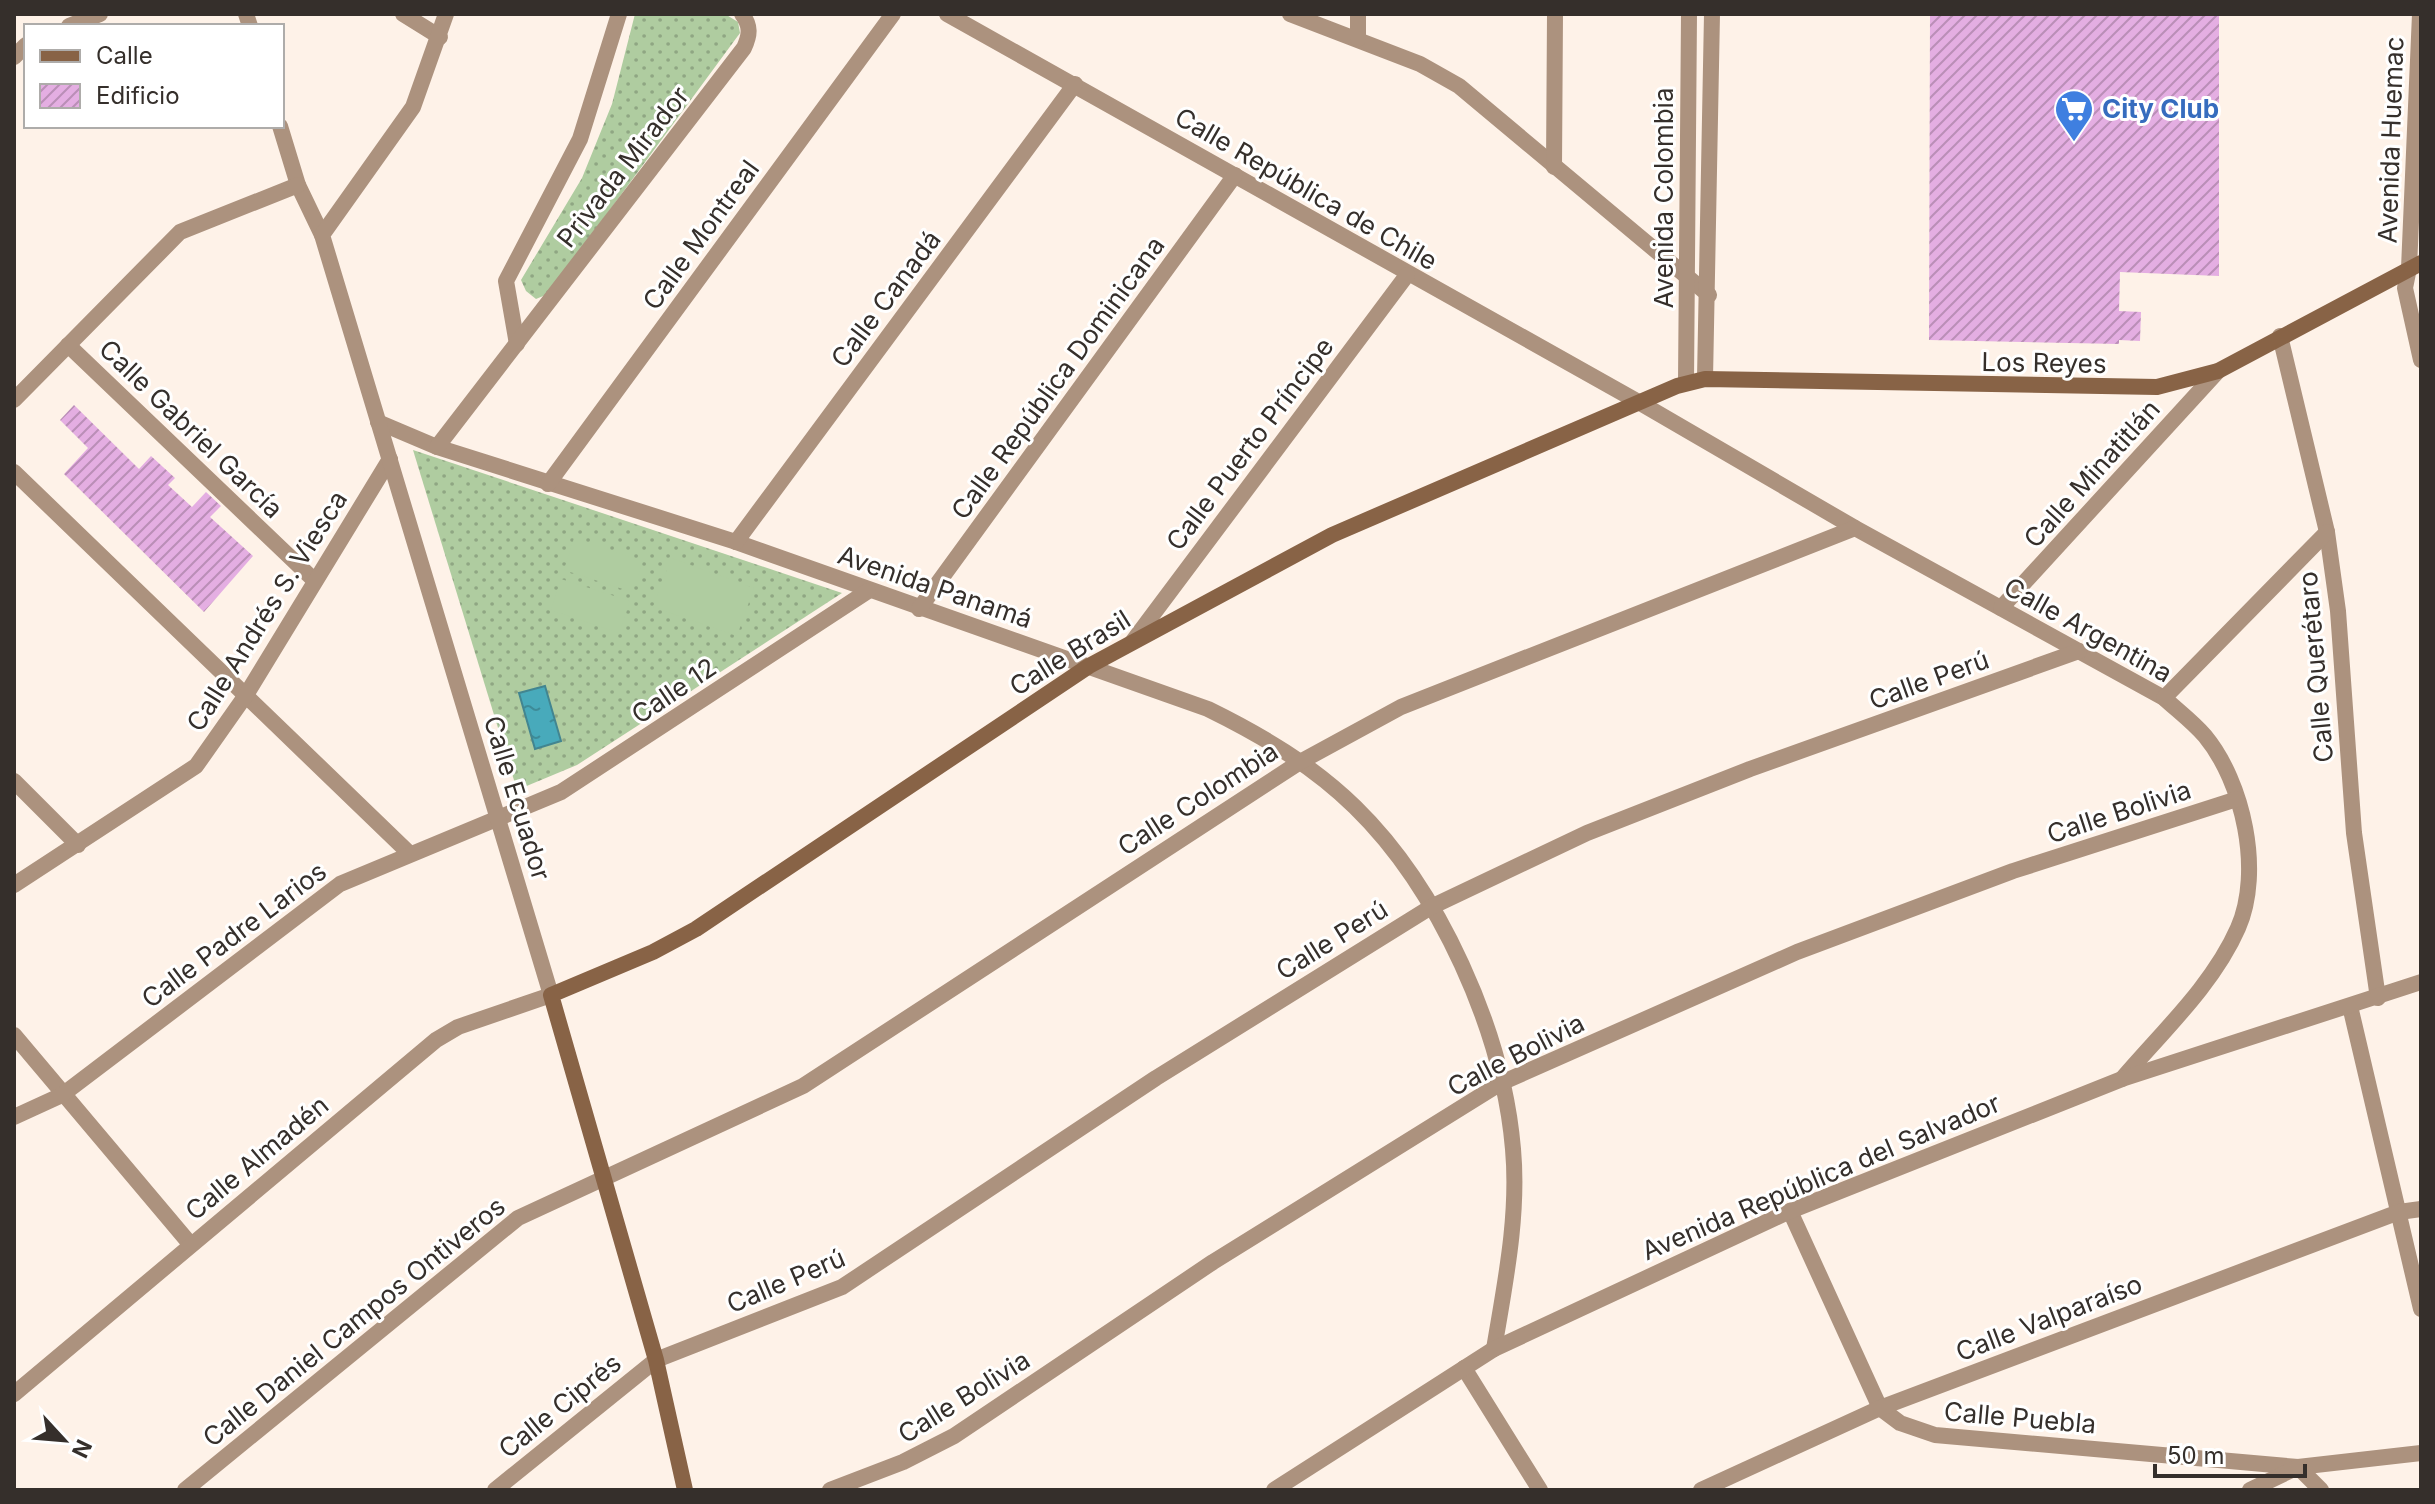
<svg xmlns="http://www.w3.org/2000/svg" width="2435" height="1504" font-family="Inter,sans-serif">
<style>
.grass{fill:url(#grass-dots)}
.pitch{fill:#afcca0}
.water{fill:url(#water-ripples);stroke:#428590;stroke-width:2}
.building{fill:url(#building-hatch)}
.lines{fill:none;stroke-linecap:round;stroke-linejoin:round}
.minor{stroke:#ac927e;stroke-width:16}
.tertiary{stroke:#ac927e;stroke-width:16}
.secondary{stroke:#886346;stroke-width:16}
.labels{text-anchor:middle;stroke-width:6;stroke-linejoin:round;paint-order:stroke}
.shop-label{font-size:26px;font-weight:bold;fill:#366cbe;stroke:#fff;text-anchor:start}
.street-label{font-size:26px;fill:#352f2b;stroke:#fff}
</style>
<defs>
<pattern id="grass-dots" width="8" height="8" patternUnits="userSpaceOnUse" patternTransform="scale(2)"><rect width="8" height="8" fill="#afcca0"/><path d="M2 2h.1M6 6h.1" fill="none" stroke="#8fa683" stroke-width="1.8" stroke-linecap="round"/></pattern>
<pattern id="water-ripples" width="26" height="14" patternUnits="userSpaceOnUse" patternTransform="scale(2)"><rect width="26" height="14" fill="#48aabb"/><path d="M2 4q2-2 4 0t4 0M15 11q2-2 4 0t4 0" fill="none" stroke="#3d8b98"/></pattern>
<pattern id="building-hatch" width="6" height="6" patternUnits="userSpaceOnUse" patternTransform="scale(2)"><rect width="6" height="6" fill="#e4aee2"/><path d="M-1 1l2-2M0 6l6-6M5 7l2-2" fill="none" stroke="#ba8eb7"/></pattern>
</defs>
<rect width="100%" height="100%" fill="#fef2e8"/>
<!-- grass -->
<g class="grass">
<path d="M635 14H725L738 22 740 33 548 294 536 299 526 291 521 280 582 178 612 104Z"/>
<path d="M413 450 842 593 577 765 517 790Z"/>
</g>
<!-- pitch -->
<g class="pitch">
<path d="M574 538 643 561 632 592 564 570Z"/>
<path d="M671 558 754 588 737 636 653 607Z"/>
<path d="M561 579 630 601 619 633 551 610Z"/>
</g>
<!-- water -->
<path class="water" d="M545 686 561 741 535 749 519 693Z"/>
<!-- building -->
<g class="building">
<path d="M1930 14H2219V276L2120 272 2119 311 2141 312 2140 341 2119 340V344L1929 340Z"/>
<path d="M74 405 139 469 151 456 175 478 168 485 192 507 206 492 221 506 210 517 253 556 204 612 64 474 88 448 60 420Z"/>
</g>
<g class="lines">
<!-- minor -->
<g class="minor">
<path d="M246 14 250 26"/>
<path d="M403 14 440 37"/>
<path d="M947 14 1642 404 1855 528 2164 698C2177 710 2193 722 2205 736 2243 782 2263 871 2238 928 2213 985 2162 1032 2122 1079"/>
<path d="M1290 14 1420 64 1459 86 1709 295"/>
<path d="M1358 14V39"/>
<path d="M69 26 100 14"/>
<path d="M14 57 26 45"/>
<path d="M280 126 298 185 322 235"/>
<path d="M1554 167 1555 14"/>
<path d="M2409 268 2405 288 2421 360"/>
<path d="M2280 336 2327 532 2338 611 2354 833 2378 998"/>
<path d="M517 344 506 281 580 139 619 14"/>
<path d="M68 345 315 581"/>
<path d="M14 400 180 232 298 185"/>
<path d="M378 422 437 447 736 542 1208 709C1261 735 1312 765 1355 807 1439 889 1503 1031 1513 1149 1519 1216 1505 1283 1494 1349"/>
<path d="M437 447 744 48C750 35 751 26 742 14"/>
<path d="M14 472 409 853"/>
<path d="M548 484 893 14"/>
<path d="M736 542 1075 84"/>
<path d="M2001 608 2218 371"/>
<path d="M919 609 1235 175"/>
<path d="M1133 641 1407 275"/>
<path d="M2164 698 2327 532"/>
<path d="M14 781 78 845"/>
<path d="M14 885 196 766 246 695 390 459"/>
<path d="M2350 1006 2421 1309"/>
<path d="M14 1035 191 1245"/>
<path d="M14 1117 62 1095 340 884 561 792 868 591"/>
<path d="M1790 1211 1880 1408 1900 1423 1935 1435 2298 1467 2321 1490"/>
<path d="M1464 1368 1540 1490"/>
<path d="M14 1394 436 1040 458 1027 551 995"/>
<path d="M185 1490 518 1218 803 1086 1300 762 1401 707 1855 528"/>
<path d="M495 1490 656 1360 842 1287 1156 1078 1431 907 1587 833 1750 769 2079 651"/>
<path d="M830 1490 903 1462 954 1436 1213 1262 1501 1083 1797 952 2013 871 2237 799"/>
<path d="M1701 1490 1880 1408 2399 1212 2421 1209"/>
<path d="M2250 1490 2298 1467 2421 1453"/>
</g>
<!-- tertiary -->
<g class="tertiary">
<path d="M446 14 413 107 322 235 551 995"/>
<path d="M2409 268 2420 14"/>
<path d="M1705 379 1712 14"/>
<path d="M1686 382 1689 14"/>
<path d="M1274 1490 1494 1349 1790 1211 2122 1079 2421 982"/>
</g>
<!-- secondary -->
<path class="secondary" d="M685 1490 656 1360 551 995 653 952 696 929 1089 666 1332 535 1677 386 1705 379 2157 387 2218 371 2421 263"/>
</g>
<!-- icons -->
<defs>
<g id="supermarket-pin" transform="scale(2)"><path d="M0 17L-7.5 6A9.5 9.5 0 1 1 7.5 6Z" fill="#3f7fe0" stroke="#fff"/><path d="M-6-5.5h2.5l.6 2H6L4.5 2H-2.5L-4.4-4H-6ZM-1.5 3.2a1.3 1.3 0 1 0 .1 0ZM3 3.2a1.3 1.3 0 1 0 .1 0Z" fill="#fff"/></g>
</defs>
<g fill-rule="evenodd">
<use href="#supermarket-pin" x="2074" y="109"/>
</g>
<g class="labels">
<!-- shop labels -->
<g class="shop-label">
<text x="2102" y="118">City Club</text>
</g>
<!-- street labels -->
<g class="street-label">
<text transform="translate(2391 140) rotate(-88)" y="9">Avenida Huemac</text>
<text transform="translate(623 167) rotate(-52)" y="9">Privada Mirador</text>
<text transform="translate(1306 189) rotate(30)" y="9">Calle República de Chile</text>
<text transform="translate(1664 198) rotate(-90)" y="9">Avenida Colombia</text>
<text transform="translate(701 235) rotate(-54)" y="9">Calle Montreal</text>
<text transform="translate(886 299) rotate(-53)" y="9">Calle Canadá</text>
<text transform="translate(2044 363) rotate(1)" y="9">Los Reyes</text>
<text transform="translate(1058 378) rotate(-54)" y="9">Calle República Dominicana</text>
<text transform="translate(191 429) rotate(44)" y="9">Calle Gabriel García</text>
<text transform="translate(1250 444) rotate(-53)" y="9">Calle Puerto Príncipe</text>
<text transform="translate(2092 474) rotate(-48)" y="9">Calle Minatitlán</text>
<text transform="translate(935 587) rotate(19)" y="9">Avenida Panamá</text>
<text transform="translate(267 611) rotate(-58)" y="9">Calle Andrés S. Viesca</text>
<text transform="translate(2088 630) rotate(29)" y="9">Calle Argentina</text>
<text transform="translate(1070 653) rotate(-32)" y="9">Calle Brasil</text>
<text transform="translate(2316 667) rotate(-95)" y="9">Calle Querétaro</text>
<text transform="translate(1929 680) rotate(-20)" y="9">Calle Perú</text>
<text transform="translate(674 691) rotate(-34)" y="9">Calle 12</text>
<text transform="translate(517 798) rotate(73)" y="9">Calle Ecuador</text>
<text transform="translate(1198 799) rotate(-33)" y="9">Calle Colombia</text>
<text transform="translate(2119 812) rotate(-18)" y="9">Calle Bolivia</text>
<text transform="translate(234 935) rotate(-37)" y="9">Calle Padre Larios</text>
<text transform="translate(1332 940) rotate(-32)" y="9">Calle Perú</text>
<text transform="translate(1516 1055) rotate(-27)" y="9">Calle Bolivia</text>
<text transform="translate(257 1158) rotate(-40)" y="9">Calle Almadén</text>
<text transform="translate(1821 1177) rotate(-23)" y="9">Avenida República del Salvador</text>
<text transform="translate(786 1281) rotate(-23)" y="9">Calle Perú</text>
<text transform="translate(2049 1318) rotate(-21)" y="9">Calle Valparaíso</text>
<text transform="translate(354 1322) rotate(-39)" y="9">Calle Daniel Campos Ontiveros</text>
<text transform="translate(964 1397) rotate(-32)" y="9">Calle Bolivia</text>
<text transform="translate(560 1406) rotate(-39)" y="9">Calle Ciprés</text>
<text transform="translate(2020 1418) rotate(5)" y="9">Calle Puebla</text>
</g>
</g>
<!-- border -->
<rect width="2435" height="1504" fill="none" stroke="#352f2b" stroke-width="32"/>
<!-- legend -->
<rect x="24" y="24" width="260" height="104" fill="#ffffff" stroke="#aeacaa" stroke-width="2"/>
<rect x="40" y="50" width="40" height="12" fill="#886346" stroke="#aeacaa" stroke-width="2"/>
<text x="96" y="64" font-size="24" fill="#352f2b">Calle</text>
<rect x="40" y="84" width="40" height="24" fill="url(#building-hatch)" stroke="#aeacaa" stroke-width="2"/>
<text x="96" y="104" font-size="24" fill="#352f2b">Edificio</text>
<!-- north arrow -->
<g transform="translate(64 1440) rotate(116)" stroke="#ffffff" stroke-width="6" paint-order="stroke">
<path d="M0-6L14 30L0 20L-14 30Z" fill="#352f2b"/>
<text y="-12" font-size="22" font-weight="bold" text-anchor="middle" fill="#352f2b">N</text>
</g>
<!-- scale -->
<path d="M2155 1464v12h150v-12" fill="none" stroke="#352f2b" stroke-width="4"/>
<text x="2167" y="1464" font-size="24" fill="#352f2b" stroke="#ffffff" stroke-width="6" paint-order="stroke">50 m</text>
</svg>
